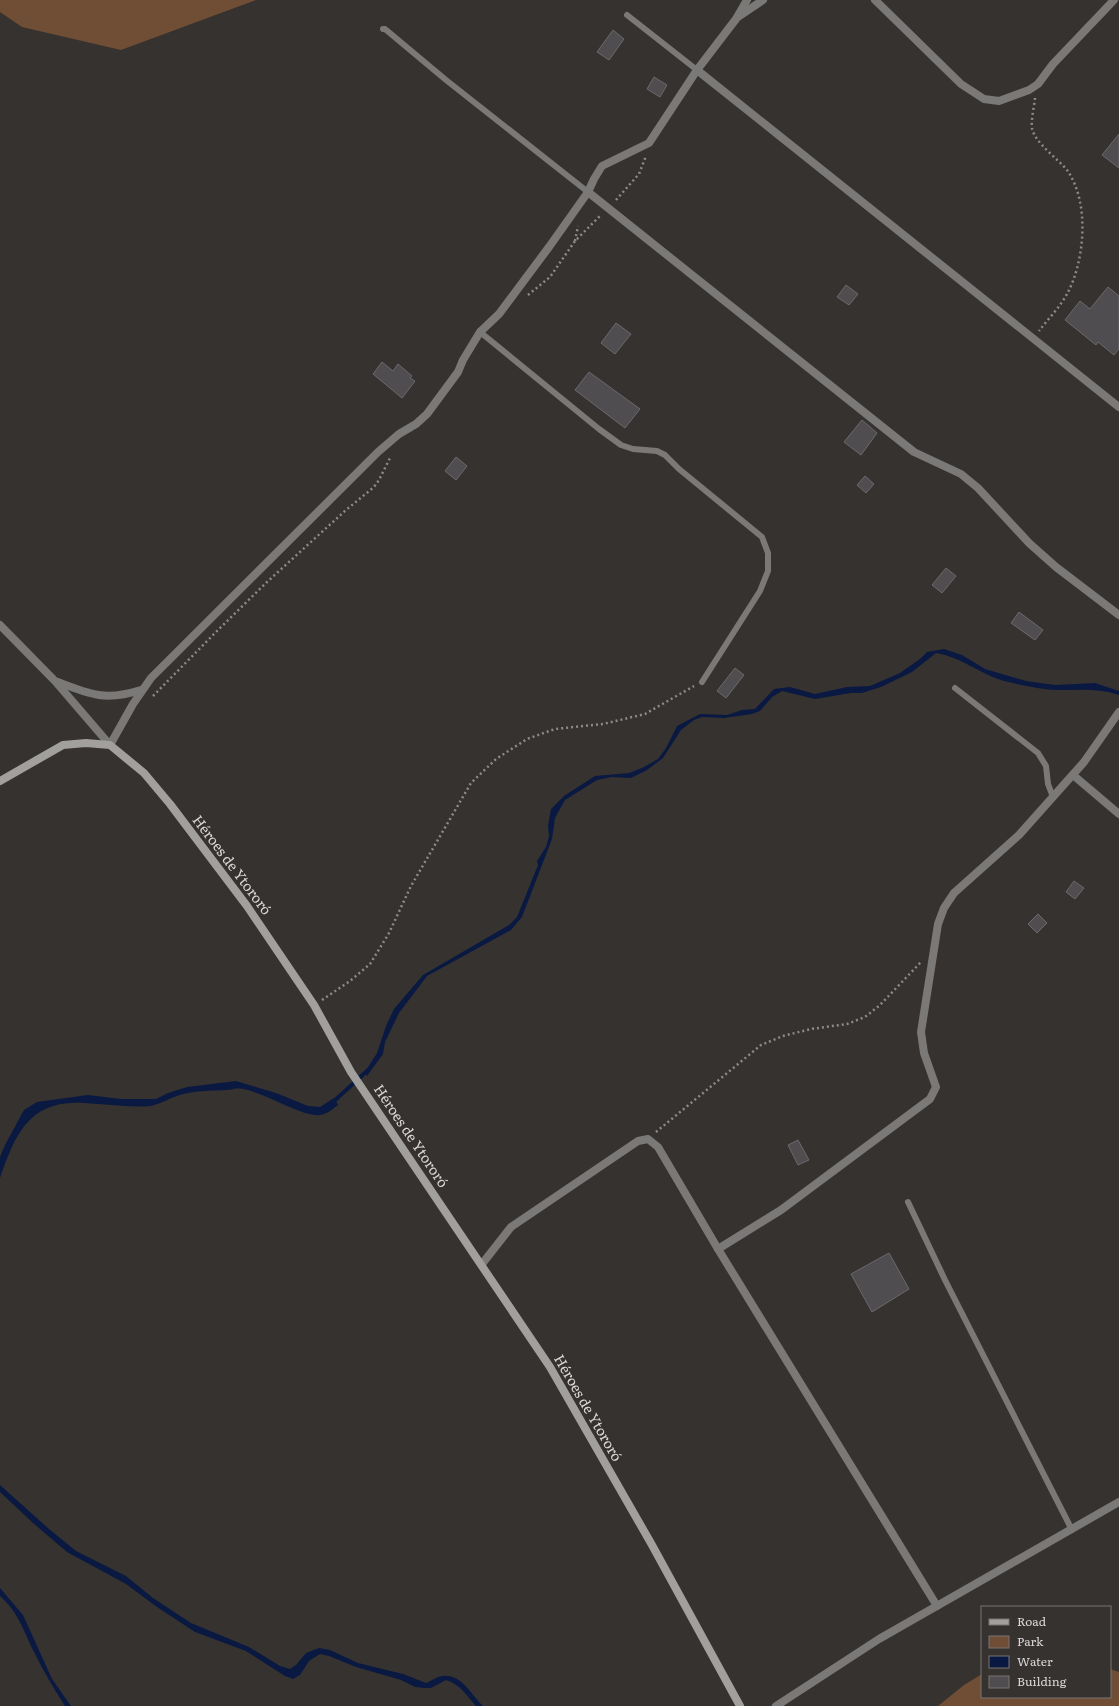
<svg xmlns="http://www.w3.org/2000/svg" width="1119" height="1706" font-family="Literata,serif">
<style>
.green{fill:#704e36}
.water{fill:#0a1942}
.lines{fill:none;stroke-linecap:round;stroke-linejoin:round}
.stream{stroke:#0a1942;stroke-width:4}
.building{fill:#504d51;stroke:#6b696c}
.path{stroke:#8e8a89;stroke-width:2.5;stroke-dasharray:2 3;stroke-linecap:butt}
.service{stroke:#7a7977;stroke-width:6}
.minor{stroke:#7a7977;stroke-width:8}
.secondary{stroke:#a1a09d;stroke-width:8}
.labels{text-anchor:middle;stroke-width:4;stroke-linejoin:round;paint-order:stroke}
.street-label{font-size:14px;fill:#dad7d6;stroke:#363230}
</style>
<rect width="100%" height="100%" fill="#363230"/>
<!-- green -->
<g class="green">
<path d="M0 0H256L121 50 22 27 0 12Z"/>
<path d="M1110 1669 1119 1672V1706H938L964 1685 982 1674V1697H1110Z"/>
</g>
<!-- water -->
<g class="water">
<path d="M944 649 962 655 985 669 1026 681 1055 685 1095 683 1119 691V695C1098 688 1079 690 1058 690 1041 690 1021 685 1004 681 980 674 961 657 936 653L912 672 881 687 862 693H851L815 699 782 691 772 697 760 711 752 714 724 718 702 717 694 720 681 730 663 758 647 770 631 778 612 777 597 780 565 800 555 818 552 839 522 917 511 930 427 976 399 1013 385 1042 383 1054 367 1076 365 1072 377 1053 386 1026 394 1009 423 975 509 925 517 917 538 865 537 861 546 847 549 836 548 826 551 809 564 796 595 776 629 773 642 768 658 759 666 748 677 726 700 714 727 715 742 710 755 709 774 689 790 687 815 694 847 687 870 686 900 673 920 659 927 652Z"/>
<path d="M236 1081 276 1093 308 1106 320 1107 334 1098 338 1105C333 1109 327 1114 320 1115 305 1118 263 1092 243 1089 238 1088 233 1089 228 1090 210 1091 194 1090 177 1096 168 1099 160 1104 151 1106 129 1108 107 1104 84 1103 30 1099 15 1134 0 1178V1157L5 1145 24 1110 37 1102 88 1095 121 1099H156L168 1093 187 1087Z"/>
<path d="M0 1485 49 1529 76 1551 126 1576 153 1598 191 1623 249 1647 280 1666 290 1669 296 1665 306 1653 319 1648 330 1650 358 1663 403 1674 426 1683C431 1681 438 1676 443 1676 462 1674 472 1696 483 1706H476C466 1695 461 1685 446 1680L431 1688H424L415 1687 401 1680 356 1667 329 1656 320 1654 309 1661 300 1675 293 1679 285 1676 246 1651 195 1632 157 1607 126 1584 67 1552 33 1523 0 1492Z"/>
<path d="M0 1588 23 1615 52 1679 71 1706H65C54 1689 43 1670 34 1652 23 1630 19 1613 0 1596Z"/>
</g>
<g class="lines">
<!-- stream -->
<path class="stream" d="M332 1103 368 1070"/>
</g>
<!-- building -->
<g class="building">
<path d="M613 30 624 39 609 60 597 52Z"/>
<path d="M654 77 667 85 660 97 647 89Z"/>
<path d="M1119 134V168L1102 155Z"/>
<path d="M846 285 858 294 849 305 837 297Z"/>
<path d="M1108 287 1119 296V349L1114 355 1098 342 1096 345 1065 320 1080 301 1090 309Z"/>
<path d="M616 323 631 334 615 354 601 343Z"/>
<path d="M382 362 393 371 398 364 412 376 410 378 415 381 402 398 373 374Z"/>
<path d="M589 372 640 409 625 428 575 390Z"/>
<path d="M862 420 877 433 861 455 844 442Z"/>
<path d="M456 457 467 466 456 480 445 471Z"/>
<path d="M865 476 874 484 866 493 857 485Z"/>
<path d="M946 568 956 576 942 593 932 585Z"/>
<path d="M1019 612 1043 630 1035 640 1011 623Z"/>
<path d="M735 668 744 675 726 698 717 691Z"/>
<path d="M1074 881 1084 888 1075 899 1066 892Z"/>
<path d="M1038 914 1047 923 1037 933 1028 924Z"/>
<path d="M798 1140 809 1160 798 1165 788 1145Z"/>
<path d="M889 1253 909 1289 872 1312 851 1274Z"/>
</g>
<g class="lines">
<!-- path -->
<g class="path">
<path d="M1035 98C1034 108 1031 119 1032 128 1034 142 1058 159 1067 170 1090 202 1085 261 1067 294 1060 307 1048 319 1039 331"/>
<path d="M616 200 639 174 646 156"/>
<path d="M575 241 578 226"/>
<path d="M528 295 550 277 575 241 601 215"/>
<path d="M153 696 216 632 267 582 346 510 374 487 379 480 391 456"/>
<path d="M322 1000 350 981 370 964 389 933 411 886 471 783 496 759 527 739 555 729 603 724 645 714 694 686"/>
<path d="M656 1132 761 1045 783 1036 811 1029 847 1024 865 1017 880 1005 921 962"/>
</g>
<!-- service -->
<g class="service">
<path d="M627 15 697 70"/>
<path d="M383 29H385L446 80 588 192"/>
<path d="M480 332 599 429 621 445 633 449 657 451 665 455 679 469 762 537 768 553V571L760 591 702 682"/>
<path d="M955 688 1038 753 1046 766 1048 784 1053 797"/>
<path d="M908 1202 945 1280 1072 1530"/>
</g>
<!-- minor -->
<g class="minor">
<path d="M875 0 961 84 984 99 999 101 1029 90 1038 84 1053 64 1114 0"/>
<path d="M738 17 763 0"/>
<path d="M697 70 1119 407"/>
<path d="M588 192 914 452 961 474 978 488 1029 543 1056 567 1119 615"/>
<path d="M0 625 55 681 110 745 133 704 151 678 378 452 399 434 416 424 427 414 458 372 463 360 480 332 499 314 549 247 588 192 594 179 602 166 649 143 697 70 736 19 747 0"/>
<path d="M58 682C91 695 106 701 141 690"/>
<path d="M1073 775 1119 814"/>
<path d="M718 1249 781 1210 930 1099 936 1087 924 1053 921 1032 938 924 944 908 954 893 1019 835 1084 762 1119 712"/>
<path d="M482 1264 511 1227 638 1141 648 1139 658 1147 718 1249 937 1606"/>
<path d="M776 1706 879 1639 1119 1502"/>
</g>
<!-- secondary -->
<path class="secondary" d="M0 781 63 745 86 743 110 745 144 773 170 804 247 906 314 1005 351 1072 550 1367 652 1545 740 1706"/>
</g>
<g class="labels">
<!-- street labels -->
<g class="street-label">
<text transform="translate(232 865) rotate(53)" y="5">Héroes de Ytororó</text>
<text transform="translate(411 1136) rotate(56)" y="5">Héroes de Ytororó</text>
<text transform="translate(588 1408) rotate(60)" y="5">Héroes de Ytororó</text>
</g>
</g>
<!-- legend -->
<rect x="981" y="1606" width="130" height="92" fill="#363230" stroke="#787472"/>
<rect x="989" y="1619" width="20" height="6" fill="#a1a09d" stroke="#787472"/>
<text x="1017" y="1626" font-size="12" fill="#dad7d6">Road</text>
<rect x="989" y="1636" width="20" height="12" fill="#704e36" stroke="#787472"/>
<text x="1017" y="1646" font-size="12" fill="#dad7d6">Park</text>
<rect x="989" y="1656" width="20" height="12" fill="#0a1942" stroke="#787472"/>
<text x="1017" y="1666" font-size="12" fill="#dad7d6">Water</text>
<rect x="989" y="1676" width="20" height="12" fill="#504d51" stroke="#787472"/>
<text x="1017" y="1686" font-size="12" fill="#dad7d6">Building</text>
</svg>
